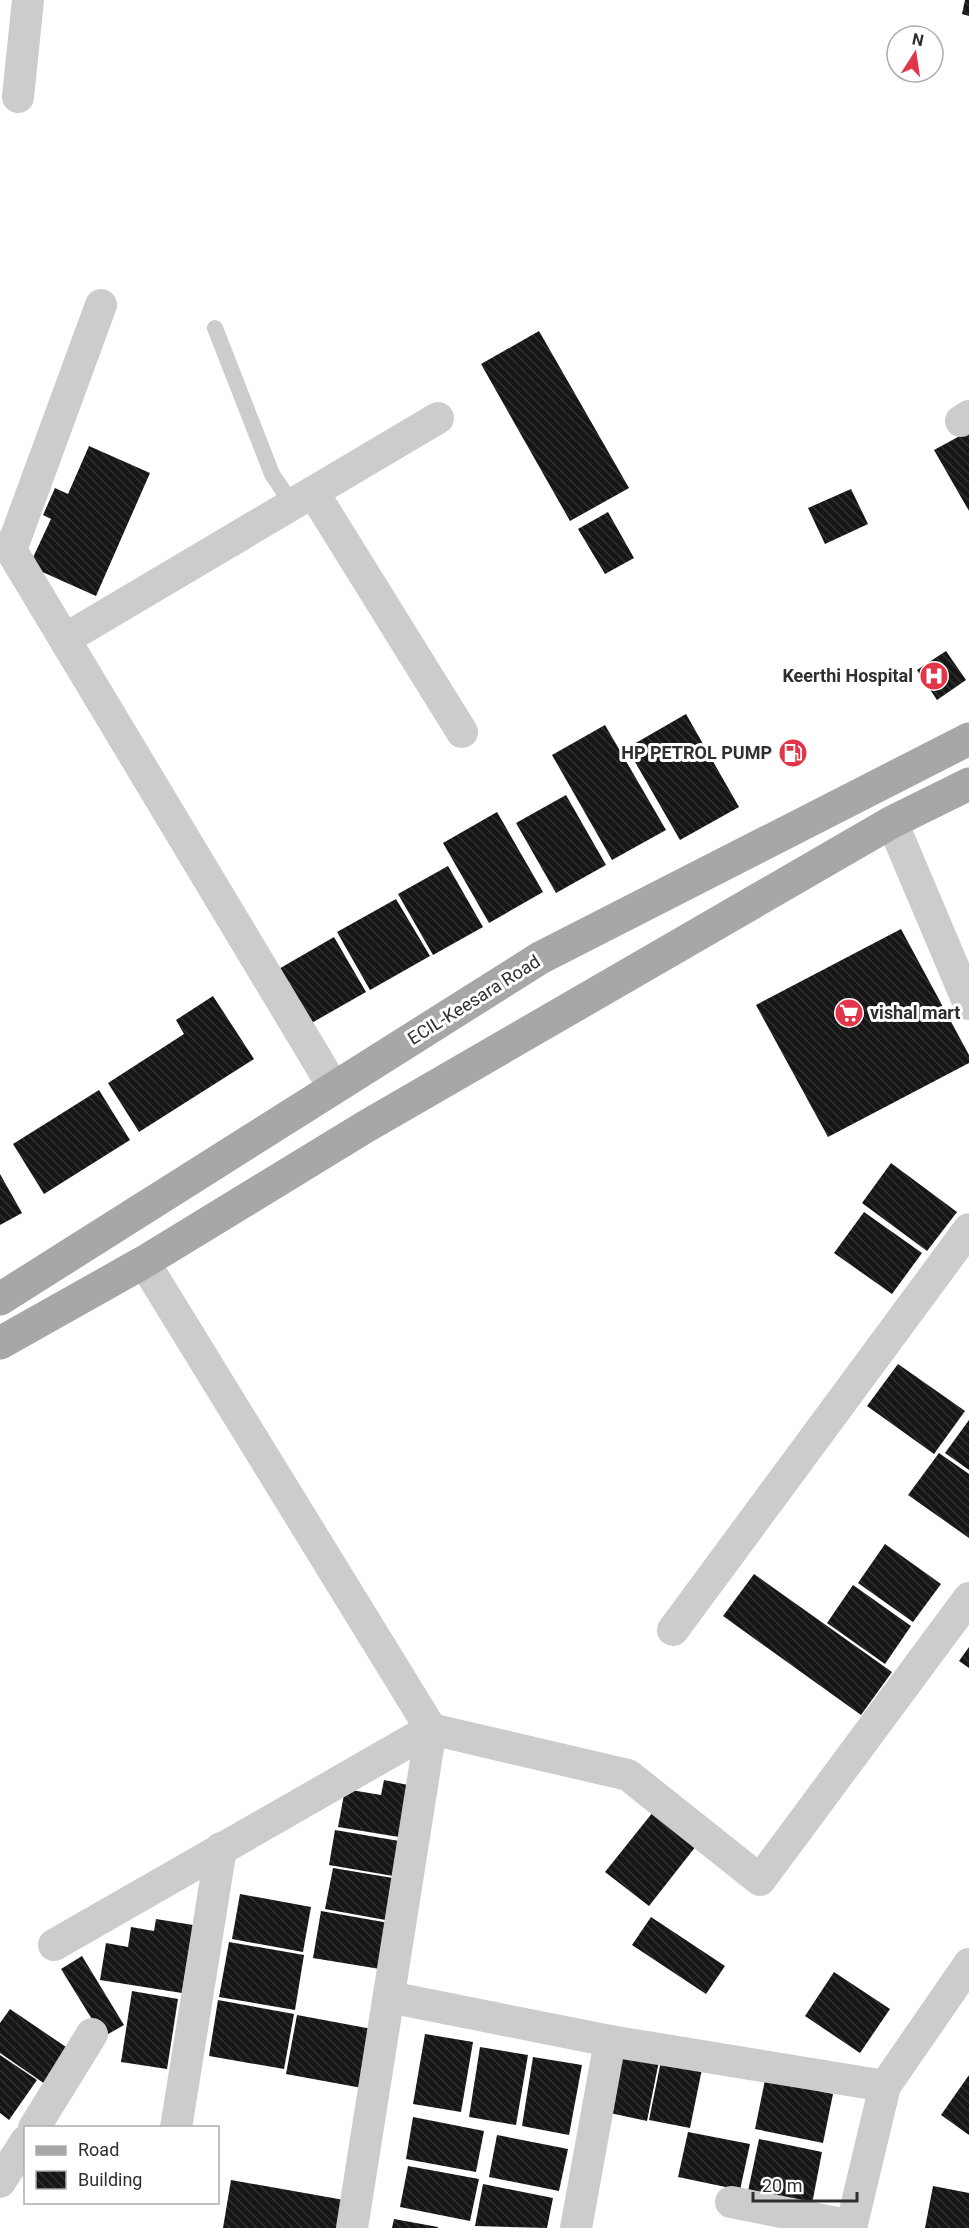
<svg xmlns="http://www.w3.org/2000/svg" width="969" height="2228" font-family="Roboto,sans-serif">
<style>
.building{fill:url(#building-back-hatch)}
.lines{fill:none;stroke-linecap:round;stroke-linejoin:round}
.service{stroke:#ccc;stroke-width:16}
.minor{stroke:#ccc;stroke-width:32}
.primary{stroke:#a7a7a7;stroke-width:33}
.labels{text-anchor:middle;stroke-width:6;stroke-linejoin:round;paint-order:stroke}
.poi-label{font-size:18px;font-weight:bold;fill:#2f2f2f;stroke:#fff;text-anchor:end}
.street-label{font-size:18px;fill:#2f2f2f;stroke:#fff}
</style>
<defs>
<pattern id="building-back-hatch" width="6" height="6" patternUnits="userSpaceOnUse" patternTransform="scale(1.5)"><rect width="6" height="6" fill="#161616"/><path d="M-1 5l2 2M0 0l6 6M5-1l2 2" fill="none" stroke="#303030"/></pattern>
</defs>
<rect width="100%" height="100%" fill="#fff"/>
<!-- building -->
<g class="building">
<path d="M965 0H969V16L962 14Z"/>
<path d="M539 331 629 488 570 521 481 364Z"/>
<path d="M969 431V511L934 450Z"/>
<path d="M89 446 150 473 96 596 29 566 51 519 43 515 55 488 68 494Z"/>
<path d="M851 489 868 524 825 544 808 508Z"/>
<path d="M608 512 634 558 605 574 578 529Z"/>
<path d="M946 651 966 680 937 700 917 670Z"/>
<path d="M686 714 739 807 680 840 627 748Z"/>
<path d="M605 725 666 830 612 860 552 755Z"/>
<path d="M566 795 606 865 556 893 516 823Z"/>
<path d="M497 812 543 892 489 923 443 843Z"/>
<path d="M448 866 483 927 433 955 398 894Z"/>
<path d="M396 899 430 956 370 990 337 932Z"/>
<path d="M901 929 969 1055V1063L828 1137 756 1005Z"/>
<path d="M334 937 366 992 308 1025 277 970Z"/>
<path d="M213 996 254 1059 139 1132 108 1083 184 1034 176 1020Z"/>
<path d="M99 1090 130 1140 44 1194 13 1144Z"/>
<path d="M891 1163 957 1212 927 1251 862 1203Z"/>
<path d="M0 1174 22 1213 0 1225Z"/>
<path d="M864 1212 922 1253 892 1294 834 1253Z"/>
<path d="M898 1364 965 1411 934 1454 867 1406Z"/>
<path d="M969 1420V1470L945 1453Z"/>
<path d="M939 1453 969 1474V1538L908 1495Z"/>
<path d="M885 1544 941 1584 913 1622 858 1583Z"/>
<path d="M754 1574 892 1672 861 1715 723 1616Z"/>
<path d="M853 1585 911 1626 885 1664 827 1623Z"/>
<path d="M969 1647V1668L959 1661Z"/>
<path d="M384 1780 408 1785 399 1837 338 1827 345 1789 381 1795Z"/>
<path d="M657 1807 700 1841 649 1906 605 1872Z"/>
<path d="M335 1830 405 1842 399 1877 329 1865Z"/>
<path d="M333 1868 399 1879 391 1921 325 1909Z"/>
<path d="M240 1894 311 1907 303 1952 232 1939Z"/>
<path d="M321 1911 389 1923 380 1969 313 1958Z"/>
<path d="M651 1917 725 1966 706 1994 632 1945Z"/>
<path d="M156 1919 193 1925 182 1993 100 1980 106 1943 128 1947 131 1927 154 1931Z"/>
<path d="M229 1942 304 1955 295 2010 219 1997Z"/>
<path d="M82 1956 124 2025 103 2037 61 1969Z"/>
<path d="M834 1972 890 2009 860 2053 805 2016Z"/>
<path d="M132 1991 178 1999 167 2069 121 2062Z"/>
<path d="M218 2000 294 2014 284 2069 209 2056Z"/>
<path d="M10 2009 69 2049 45 2084 0 2053V2023Z"/>
<path d="M297 2015 372 2029 362 2088 286 2074Z"/>
<path d="M425 2034 473 2042 461 2112 413 2104Z"/>
<path d="M480 2047 528 2055 516 2125 469 2117Z"/>
<path d="M622 2054 659 2061 647 2121 610 2113Z"/>
<path d="M0 2055 37 2080 9 2120 0 2113Z"/>
<path d="M533 2057 582 2065 569 2135 522 2126Z"/>
<path d="M661 2061 702 2069 690 2128 649 2120Z"/>
<path d="M969 2075V2135L941 2115Z"/>
<path d="M765 2080 833 2094 823 2143 755 2129Z"/>
<path d="M413 2117 484 2131 476 2172 406 2159Z"/>
<path d="M688 2132 750 2144 740 2190 678 2177Z"/>
<path d="M497 2135 568 2149 559 2191 489 2177Z"/>
<path d="M759 2139 822 2152 812 2204 748 2191Z"/>
<path d="M408 2166 479 2179 470 2221 400 2207Z"/>
<path d="M231 2180 344 2200 339 2228H223Z"/>
<path d="M483 2184 553 2198 547 2228 475 2226Z"/>
<path d="M933 2186 969 2193V2228H925Z"/>
<path d="M394 2219 438 2227V2228H392Z"/>
</g>
<g class="lines">
<!-- service -->
<path class="service" d="M215 328 272 474 292 504"/>
<!-- minor -->
<g class="minor">
<path d="M18 97 28 0"/>
<path d="M961 421 969 416"/>
<path d="M313 492 462 732"/>
<path d="M0 547 11 550 334 1088"/>
<path d="M11 550 101 305"/>
<path d="M65 639 438 418"/>
<path d="M892 822 969 1004"/>
<path d="M144 1262 431 1729 352 2228"/>
<path d="M673 1630 969 1229"/>
<path d="M54 1945 431 1729 628 1775 760 1880 969 1598"/>
<path d="M389 1997 610 2041 885 2086"/>
<path d="M34 2128 92 2034"/>
<path d="M176 2128 221 1848"/>
<path d="M0 2182 26 2141"/>
<path d="M731 2202 852 2226"/>
<path d="M576 2228 610 2041"/>
<path d="M851 2228 885 2086 969 1964"/>
</g>
<!-- primary -->
<g class="primary">
<path d="M0 1299 540 958 969 739"/>
<path d="M0 1343 144 1262 365 1127 892 822 969 784"/>
</g>
</g>
<!-- icons -->
<defs>
<g id="hospital-disc" transform="scale(1.5)"><circle r="9.5" fill="#e33549" stroke="#fff"/><path d="M-5-5h3v3.5h4V-5h3V5h-3V1.5h-4V5h-3Z" fill="#fff"/></g>
<g id="fuel-disc" transform="scale(1.5)"><circle r="9.5" fill="#e33549" stroke="#fff"/><path d="M-5.5-6h7V0h2V4h1.3V-2.5L3-4.5l.8-.8L6-3V5H2.5V1h-1V6h-7ZM-4.2-4.7v3.2H.2V-4.7Z" fill="#fff"/></g>
<g id="supermarket-disc" transform="scale(1.5)"><circle r="9.5" fill="#e33549" stroke="#fff"/><path d="M-6-5.5h2.5l.6 2H6L4.5 2H-2.5L-4.4-4H-6ZM-1.5 3.2a1.3 1.3 0 1 0 .1 0ZM3 3.2a1.3 1.3 0 1 0 .1 0Z" fill="#fff"/></g>
</defs>
<g fill-rule="evenodd">
<use href="#hospital-disc" x="934" y="676"/>
<use href="#fuel-disc" x="793" y="753"/>
<use href="#supermarket-disc" x="849" y="1013"/>
</g>
<g class="labels">
<!-- poi labels -->
<g class="poi-label">
<text x="913" y="682">Keerthi Hospital</text>
<text x="772" y="759">HP PETROL PUMP</text>
<text x="870" y="1019" text-anchor="start">vishal mart</text>
</g>
<!-- street labels -->
<g class="street-label">
<text transform="translate(474 1000) rotate(-32)" y="6">ECIL-Keesara Road</text>
</g>
</g>
<!-- legend -->
<rect x="24" y="2126" width="195" height="78" fill="#ffffff" stroke="#acacac" stroke-width="1.5"/>
<rect x="36" y="2146" width="30" height="9" fill="#a7a7a7" stroke="#acacac" stroke-width="1.5"/>
<text x="78" y="2156" font-size="18" fill="#2f2f2f">Road</text>
<rect x="36" y="2171" width="30" height="18" fill="url(#building-back-hatch)" stroke="#acacac" stroke-width="1.5"/>
<text x="78" y="2186" font-size="18" fill="#2f2f2f">Building</text>
<!-- north arrow -->
<g transform="translate(915 54) rotate(12)"><circle r="28" fill="#ffffff" stroke="#acacac" stroke-width="1.5"/>
<path d="M0-4.5L10 22L0 15L-10 22Z" fill="#e33549"/>
<text y="-9" font-size="16" font-weight="bold" text-anchor="middle" fill="#2f2f2f">N</text>
</g>
<!-- scale -->
<path d="M753 2192v9h104v-9" fill="none" stroke="#2f2f2f" stroke-width="3"/>
<text x="762" y="2192" font-size="18" fill="#2f2f2f" stroke="#ffffff" stroke-width="4.5" paint-order="stroke">20 m</text>
</svg>
